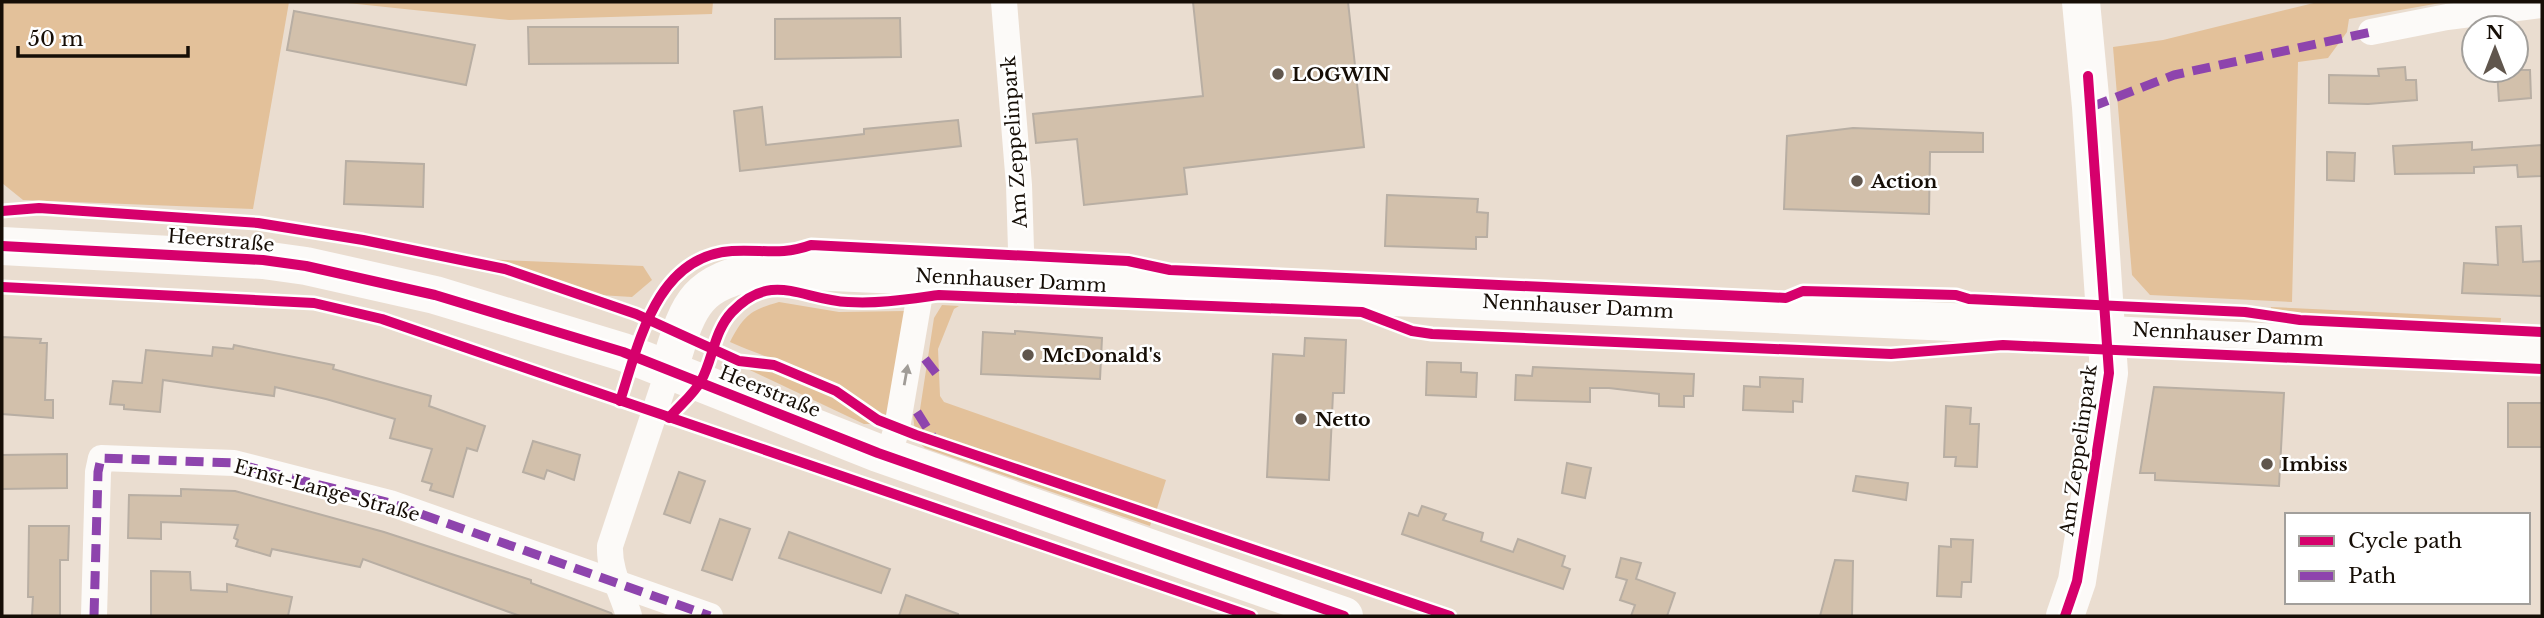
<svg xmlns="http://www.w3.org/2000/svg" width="2544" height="618" font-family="'Libre Baskerville',serif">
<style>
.green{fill:#e3c19a}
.building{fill:#d2c0ab;stroke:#b8aea3;stroke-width:2}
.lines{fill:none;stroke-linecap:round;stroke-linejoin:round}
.minor{stroke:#fcfaf8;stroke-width:26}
.secondary{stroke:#fcfaf8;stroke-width:38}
.primary{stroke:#fcfaf8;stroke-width:38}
.quiet{stroke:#8e44ad;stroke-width:9;stroke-dasharray:18 9;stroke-linecap:butt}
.cycleway-casing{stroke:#fff;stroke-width:15}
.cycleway{stroke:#d6006c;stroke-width:10}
.oneway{fill:#a09c97}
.poi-dot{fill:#60564d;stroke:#fff;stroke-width:2.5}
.labels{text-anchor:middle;stroke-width:5;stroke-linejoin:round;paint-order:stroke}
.poi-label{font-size:19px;font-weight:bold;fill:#160e06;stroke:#fff;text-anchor:start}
.street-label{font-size:19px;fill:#160e06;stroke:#fff}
</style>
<rect width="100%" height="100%" fill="#eaddd0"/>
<!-- green -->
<g class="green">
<path d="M2 2H289L253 209 23 200 2 183Z"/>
<path d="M338 2H713L712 14 509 20Z"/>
<path d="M2318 2H2446L2349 19 2347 32 2328 58 2298 62 2292 302 2150 295 2132 275 2113 47 2163 40Z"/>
<path d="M481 259 643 266 652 280 632 297 599 295Z"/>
<path d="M779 302 839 312 905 311 888 415C872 419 858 403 846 394 814 372 766 358 730 342 744 315 751 310 779 302Z"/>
<path d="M942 305 959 306 954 309 938 349 940 396 944 402 1166 480 1155 515 915 432 913 415 919 416 934 318Z"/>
<path d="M2271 307 2501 318 2500 328 2301 318 2270 312Z"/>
<path d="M2355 351 2542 361V366L2352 358Z"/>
<path d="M735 363 780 370 833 393 878 424H864Z"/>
<path d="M914 438 1152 520 1150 526 925 448Z"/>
</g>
<!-- building -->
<g class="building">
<path d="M1193 2H1348L1364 147 1184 168 1187 194 1084 205 1077 139 1036 143 1033 114 1203 96Z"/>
<path d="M294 11 475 45 466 85 287 50Z"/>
<path d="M900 18 901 57 775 59V19Z"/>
<path d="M528 27H678V63L529 64Z"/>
<path d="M2405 67 2406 80H2416L2417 100 2368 104 2329 103V75L2379 76 2378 69Z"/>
<path d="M2497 70H2530L2531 98 2499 101Z"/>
<path d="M762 107 766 145 864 134V129L958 120 961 146 740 171 734 111Z"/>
<path d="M1853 128 1983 133V152H1930L1929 214 1784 209 1787 136Z"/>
<path d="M2472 142V150L2542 145V176L2518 177 2517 165 2474 167V173L2395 174 2393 146Z"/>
<path d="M2327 152 2355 153 2354 181 2327 180Z"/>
<path d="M346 161 424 164 423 207 344 204Z"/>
<path d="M1387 195 1478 199 1477 212 1488 213 1487 237H1476V249L1385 246Z"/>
<path d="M2521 226 2523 262 2542 261V296L2462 293 2464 263 2498 265 2496 227Z"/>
<path d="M1015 331 1102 338 1100 379 981 374 983 332 1015 334Z"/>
<path d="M2 337 41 339 40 343H47L45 400H53V418L2 414Z"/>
<path d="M1305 338 1346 340 1344 393H1333L1329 480 1267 477 1273 354 1304 356Z"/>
<path d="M234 345 334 365 333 369 431 396 429 406 485 426 477 451 467 448 453 497 430 490 432 484 422 481 432 449 390 438 395 419 326 399 275 387 274 396 163 380 160 412 124 409V405L110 404 113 381 142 383 146 350 212 356 213 347 233 349Z"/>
<path d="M1427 362 1461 363V372L1477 373 1476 397 1426 395Z"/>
<path d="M1533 367 1694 374 1693 396H1684V407L1659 406V394L1609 388H1590V402L1515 400 1516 375 1532 376Z"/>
<path d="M1760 377 1803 379 1802 402 1793 401V412L1743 410 1744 386 1760 387Z"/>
<path d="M2154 387 2284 393 2279 486 2155 480V473H2140Z"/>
<rect x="2508" y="403" width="34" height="44"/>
<path d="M1946 406 1971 408 1970 424H1979L1977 467 1955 466 1956 457H1944Z"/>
<path d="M533 441 580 455 574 480 547 470 544 479 523 472Z"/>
<path d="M67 454V488L2 489V455Z"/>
<path d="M1567 463 1591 468 1585 498 1562 493Z"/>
<path d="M679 472 705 481 690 523 664 514Z"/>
<path d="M1856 476 1908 483 1906 500 1853 491Z"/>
<path d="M181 489 235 491 384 532 531 580V583L611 613 613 616H520L363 559 360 567 272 549 270 556 236 546 238 540 234 538 238 525 161 522V539L128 538 129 495 181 496Z"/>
<path d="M1422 506 1446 514 1443 520 1483 533 1481 541 1513 552 1518 539 1565 556 1562 566 1570 569 1563 589 1402 534 1409 513 1418 516Z"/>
<path d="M720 519 750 529 732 580 702 570Z"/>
<path d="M29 526H69L68 560H60V616H32L33 597H28Z"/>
<path d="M789 532 890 569 881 593 779 558Z"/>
<path d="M1951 539 1973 540 1971 582H1962L1961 597 1937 596 1939 546 1951 547Z"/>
<path d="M1621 558 1641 563 1636 579 1675 593 1667 616H1631L1635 605 1620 600 1627 580 1616 577Z"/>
<path d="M1835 560 1853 561 1852 616H1820Z"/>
<path d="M151 571 190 572 191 590 227 592V584L292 597 288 616H151Z"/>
<path d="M906 595 958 614V616H899Z"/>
</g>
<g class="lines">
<!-- minor -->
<g class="minor">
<path d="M1004 2 1019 185 1022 281"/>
<path d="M2371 32 2447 17 2542 5"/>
<path d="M2108 329 2542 349"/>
<path d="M888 456 897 428 923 276"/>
<path d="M94 616 98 472 101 458 234 463 390 503 710 616"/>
<path d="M629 616C622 592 609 572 610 546L669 369"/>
</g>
<!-- secondary -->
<g class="secondary">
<path d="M669 369C689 304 692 283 765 269L2108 329"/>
<path d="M2065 616 2077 581 2109 373 2091 107 2081 2"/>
</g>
<!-- primary -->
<path class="primary" d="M2 246 263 260 306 266 435 295 623 352 878 453 1344 616"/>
<!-- quiet -->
<g class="quiet">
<path d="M2091 107 2174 75 2371 32"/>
<path d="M925 359 939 377"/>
<path d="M917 412 934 439"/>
<path d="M94 616 98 472 101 458 234 463 390 503 710 616"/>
</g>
<!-- cycleway casing -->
<g class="cycleway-casing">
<g id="cycleway">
<path d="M2 211 39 208 258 223 363 240 505 269 636 314 739 361 774 365 836 391 878 420 916 435 1450 616"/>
<path d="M2 246 263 260 306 266 435 295 623 352 878 453 1344 616"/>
<path d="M2 287 314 303 382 319 1251 616"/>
<path d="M620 401C639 343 656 256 732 251 762 249 781 256 811 245L1128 261 1170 270 1765 297 1786 298 1803 291 1956 295 1969 299 2245 312 2300 320 2542 332"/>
<path d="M669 418C679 406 694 394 701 381 713 359 714 331 732 312 772 270 802 300 848 302 879 304 909 299 939 295L1362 312 1412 331 1432 334 1891 354 2003 345 2542 369"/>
<path d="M2065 616 2077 581 2109 373 2088 76"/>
</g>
</g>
<!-- cycleway -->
<use href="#cycleway" class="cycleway"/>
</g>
<!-- one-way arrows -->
<defs><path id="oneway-solid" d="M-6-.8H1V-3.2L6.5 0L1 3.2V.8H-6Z" transform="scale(1.75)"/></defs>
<use class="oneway" href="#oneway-solid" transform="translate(906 375) rotate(-80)"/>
<!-- markers -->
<g class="poi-dot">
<circle cx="1278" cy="74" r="7"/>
<circle cx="1857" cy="181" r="7"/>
<circle cx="1028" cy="355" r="7"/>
<circle cx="1301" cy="419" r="7"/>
<circle cx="2267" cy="464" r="7"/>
</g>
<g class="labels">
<!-- poi labels -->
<g class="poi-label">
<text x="1292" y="81">LOGWIN</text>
<text x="1871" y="188">Action</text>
<text x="1042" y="362">McDonald's</text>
<text x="1315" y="426">Netto</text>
<text x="2281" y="471">Imbiss</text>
</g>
<!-- street labels -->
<g class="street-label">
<text transform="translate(1014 142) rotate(-94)" y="7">Am Zeppelinpark</text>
<text transform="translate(221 240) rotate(5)" y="7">Heerstraße</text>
<text transform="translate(1011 280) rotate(3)" y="7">Nennhauser Damm</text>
<text transform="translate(1578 306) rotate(3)" y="7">Nennhauser Damm</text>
<text transform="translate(2228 334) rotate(3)" y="7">Nennhauser Damm</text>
<text transform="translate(770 391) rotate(22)" y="7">Heerstraße</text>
<text transform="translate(2078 450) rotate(-82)" y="7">Am Zeppelinpark</text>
<text transform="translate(327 490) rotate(15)" y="7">Ernst-Lange-Straße</text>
</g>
</g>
<!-- border -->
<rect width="2544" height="618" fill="none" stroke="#160e06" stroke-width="7"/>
<!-- legend -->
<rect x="2285" y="513" width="245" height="91" fill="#ffffff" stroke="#a29f9b" stroke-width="2"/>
<rect x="2299" y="536" width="35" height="10" fill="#d6006c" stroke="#a29f9b" stroke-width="2"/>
<text x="2348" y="548" font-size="21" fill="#160e06">Cycle path</text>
<rect x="2299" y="571" width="35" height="10" fill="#8e44ad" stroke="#a29f9b" stroke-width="2"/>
<text x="2348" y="583" font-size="21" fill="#160e06">Path</text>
<!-- north arrow -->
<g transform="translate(2495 49)"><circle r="33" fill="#ffffff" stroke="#a29f9b" stroke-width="2"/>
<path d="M0-5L12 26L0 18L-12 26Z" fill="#60564d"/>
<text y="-10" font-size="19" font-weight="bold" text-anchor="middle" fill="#160e06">N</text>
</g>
<!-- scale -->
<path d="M18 46v10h170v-10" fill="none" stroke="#160e06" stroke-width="3.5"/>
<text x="28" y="46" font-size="21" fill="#160e06" stroke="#ffffff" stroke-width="5" paint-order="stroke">50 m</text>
</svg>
